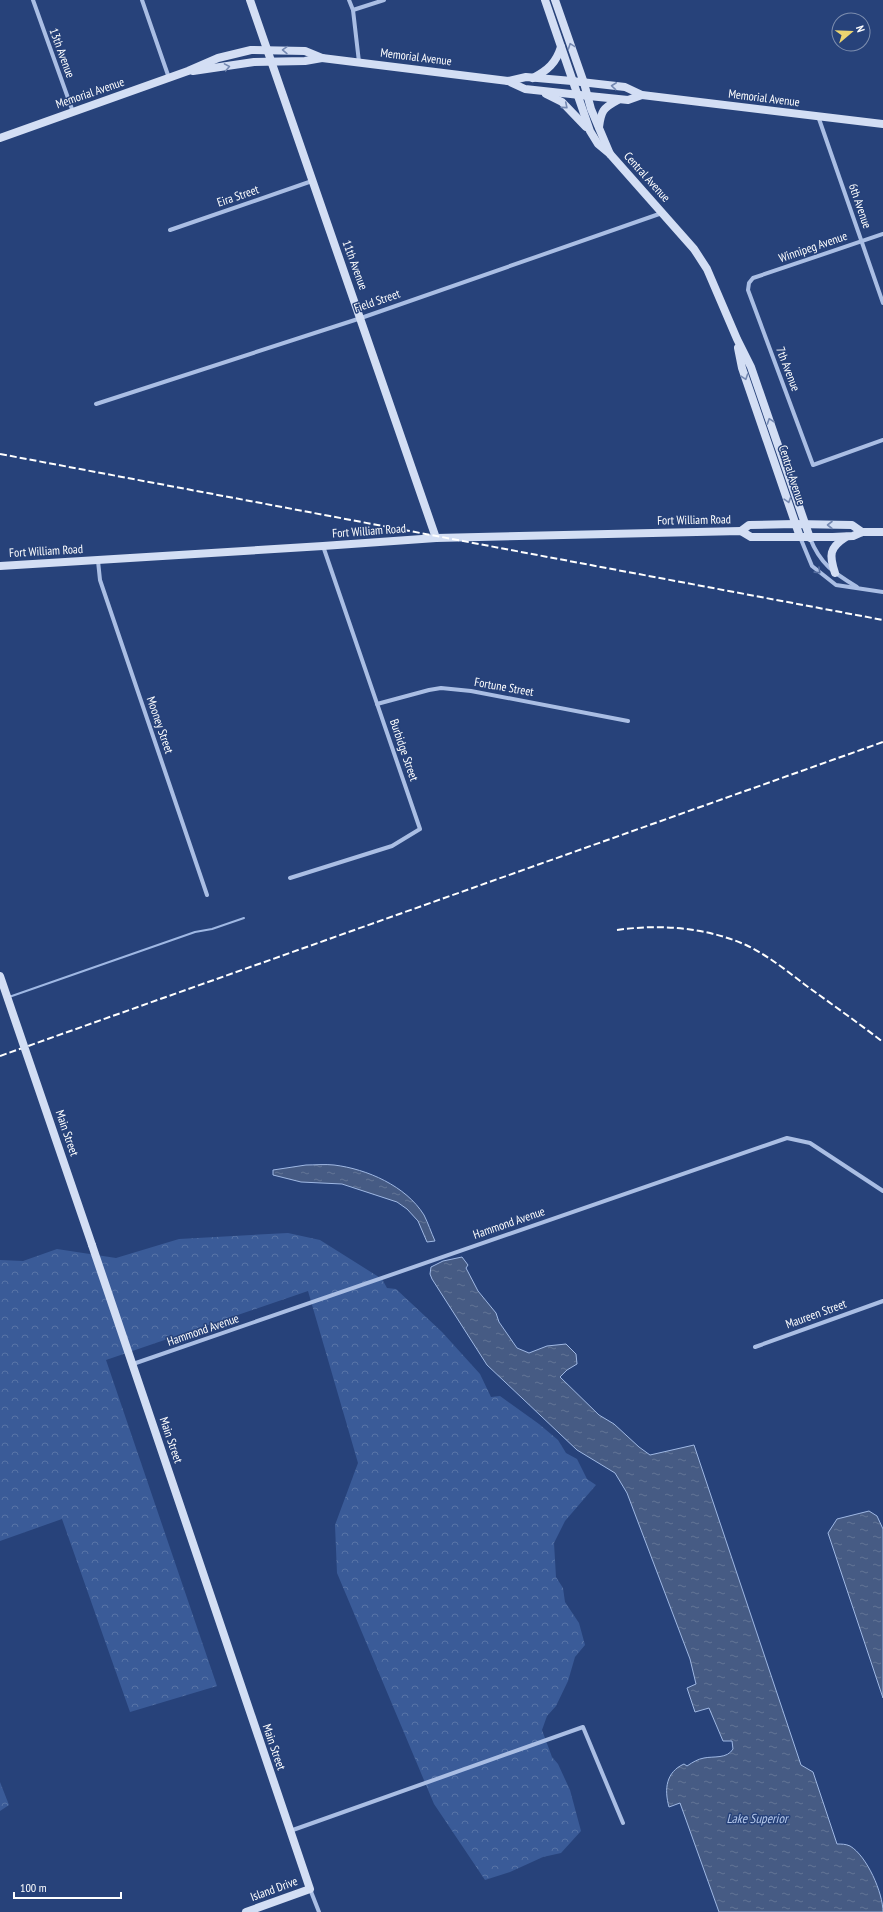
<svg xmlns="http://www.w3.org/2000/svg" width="883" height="1912" font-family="'PT Sans Narrow',sans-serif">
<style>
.forest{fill:url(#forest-crowns)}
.water{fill:url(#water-ripples);stroke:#9fb8e4}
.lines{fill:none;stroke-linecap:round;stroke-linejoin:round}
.stream{stroke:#9fb8e4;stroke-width:2}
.street{stroke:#aabee4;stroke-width:4}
.secondary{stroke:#d3def4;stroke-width:8}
.rail{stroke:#fff;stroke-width:2;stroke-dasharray:7 3;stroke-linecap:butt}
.secondary-bridge{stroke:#d3def4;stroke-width:8}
.oneway{stroke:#7488b1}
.oneway2{stroke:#556d9f}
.labels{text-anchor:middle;stroke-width:3;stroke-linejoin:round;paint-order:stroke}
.street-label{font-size:12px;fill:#fff;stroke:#27427a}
.water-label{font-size:13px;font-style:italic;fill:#b6c9ec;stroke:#27427a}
</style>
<defs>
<pattern id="forest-crowns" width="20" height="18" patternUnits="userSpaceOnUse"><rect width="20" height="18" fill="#3a5b98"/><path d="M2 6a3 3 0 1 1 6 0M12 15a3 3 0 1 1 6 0" fill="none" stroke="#5874a7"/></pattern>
<pattern id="water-ripples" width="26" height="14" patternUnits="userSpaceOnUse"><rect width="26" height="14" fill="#465b84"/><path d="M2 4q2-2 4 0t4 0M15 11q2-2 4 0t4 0" fill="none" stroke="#627496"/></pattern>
</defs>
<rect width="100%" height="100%" fill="#27427a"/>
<!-- forest -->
<g class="forest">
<path d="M288 1233 320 1240 382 1279 387 1288 396 1289 442 1332 480 1374 491 1397 500 1396 539 1424 558 1440 566 1453 577 1459 587 1479 596 1485 565 1521 554 1543 556 1577 563 1588 565 1602 579 1623 585 1645 575 1657 568 1681 556 1706 547 1716 542 1730 552 1757 558 1764 570 1790 581 1831 561 1853 543 1857 510 1872 485 1880 434 1804 337 1573 335 1525 358 1463 308 1291 106 1360 217 1686 130 1712 62 1519 0 1541V1260L23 1261 57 1249 116 1258 179 1239Z"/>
<path d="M0 1782 9 1805 0 1811Z"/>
</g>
<!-- water -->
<g class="water">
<path d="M306 1165C315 1165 325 1164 334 1165 367 1169 406 1186 424 1215 428 1223 431 1232 435 1241L427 1242 418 1221 407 1209 397 1202 342 1184 301 1182 273 1175V1170Z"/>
<path d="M462 1257 468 1265 466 1268 478 1291 496 1313 499 1322 517 1348 529 1353 547 1346 566 1344 576 1354 577 1364 567 1370 560 1377 599 1415 614 1424 639 1447 650 1455 694 1445 801 1765 813 1772 837 1844C841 1844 846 1844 850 1846 867 1856 883 1893 883 1912H719L680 1803 669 1807C664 1789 666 1772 684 1764L687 1766C693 1762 698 1759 704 1758 714 1756 727 1759 733 1749L732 1741H723L709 1708 695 1712 687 1688 696 1684 690 1659 627 1493 615 1473 577 1450 487 1365 432 1279 430 1274 431 1267 443 1261Z"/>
<path d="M869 1511 877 1516 883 1529V1698L828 1533 837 1519Z"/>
</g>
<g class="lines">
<!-- stream -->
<path class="stream" d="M9 997 195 932 212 929 244 918"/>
<!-- street -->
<g class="street">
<path d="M33 0 73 112"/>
<path d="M142 0 169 78"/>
<path d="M349 0 353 10 359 62"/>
<path d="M353 10 384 0"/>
<path d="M818 116 883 303"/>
<path d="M170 230 312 181"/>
<path d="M883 234 753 278 749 283 748 290 813 465 883 440"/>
<path d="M96 404 361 318 662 213"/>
<path d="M800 537 812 566 836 585 883 592"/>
<path d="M810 538C820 564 834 573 857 587"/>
<path d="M98 561 100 580 207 895"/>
<path d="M377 704 429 690 441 688 471 691 628 721"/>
<path d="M290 878 392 846 420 829 323 546"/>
<path d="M755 1347 883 1301"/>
<path d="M133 1364 787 1138 810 1143 883 1191"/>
<path d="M290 1831 583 1727 623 1823"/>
<path d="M310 1889 319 1912"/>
</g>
<!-- secondary -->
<g class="secondary">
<path d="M250 0 436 538"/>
<path d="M545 0 590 131 598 144 610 154 694 249 707 269 737 339 751 367 810 538"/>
<path d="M555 0 584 83 591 109 610 154"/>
<path d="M193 71 254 62 305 61 322 58"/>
<path d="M533 78C548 70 556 63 561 47"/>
<path d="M508 81 526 77 572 81 625 87 642 95 883 124"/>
<path d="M546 94 562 102 586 127"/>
<path d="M599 127C601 111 603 108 618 100"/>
<path d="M0 138 188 71 218 58 251 50 305 51 322 58 508 81 525 89 589 96 628 100 642 95"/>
<path d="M738 348 742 368 800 537"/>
<path d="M741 531 749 525 795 524 852 525 862 532"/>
<path d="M0 566 323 546 436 538 741 531 751 537H833L853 536 862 532H883"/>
<path d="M835 573C829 555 829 548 846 537"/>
<path d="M92 1245 310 1889 246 1912"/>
</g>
<!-- rail -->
<g class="rail">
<path d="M0 454 883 620"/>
<path d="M617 930C660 924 705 927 746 945 767 955 786 970 804 984 830 1003 857 1022 883 1042"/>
<path d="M0 1056 883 742"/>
</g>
<!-- secondary-bridge -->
<path class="secondary-bridge" d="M0 976 92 1245"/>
</g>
<!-- one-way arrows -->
<defs><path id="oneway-chevron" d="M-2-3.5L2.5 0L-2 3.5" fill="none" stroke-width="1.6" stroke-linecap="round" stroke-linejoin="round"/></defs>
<g class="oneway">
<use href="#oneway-chevron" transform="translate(571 46) rotate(-110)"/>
<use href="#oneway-chevron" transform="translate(285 50) rotate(-179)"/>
<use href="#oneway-chevron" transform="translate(227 67) rotate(-10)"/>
<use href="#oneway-chevron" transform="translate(614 86) rotate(-174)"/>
<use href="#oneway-chevron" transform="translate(565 106) rotate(40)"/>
<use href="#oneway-chevron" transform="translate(745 377) rotate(71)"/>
<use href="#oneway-chevron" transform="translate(770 421) rotate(-109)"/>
<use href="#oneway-chevron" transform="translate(788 500) rotate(73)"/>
<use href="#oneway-chevron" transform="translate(830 525) rotate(-180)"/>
</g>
<use class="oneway2" href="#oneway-chevron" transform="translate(818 571) rotate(44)"/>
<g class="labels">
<!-- street labels -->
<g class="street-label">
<text transform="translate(62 53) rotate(70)" y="4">13th Avenue</text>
<text transform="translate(416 57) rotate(7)" y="4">Memorial Avenue</text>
<text transform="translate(90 93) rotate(-19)" y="4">Memorial Avenue</text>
<text transform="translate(764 98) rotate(7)" y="4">Memorial Avenue</text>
<text transform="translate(647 177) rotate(48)" y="4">Central Avenue</text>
<text transform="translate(238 196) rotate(-19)" y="4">Eira Street</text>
<text transform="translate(860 206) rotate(71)" y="4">6th Avenue</text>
<text transform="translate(813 247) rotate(-19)" y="4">Winnipeg Avenue</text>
<text transform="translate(355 265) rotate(70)" y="4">11th Avenue</text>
<text transform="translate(377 301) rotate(-19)" y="4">Field Street</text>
<text transform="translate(788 369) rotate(69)" y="4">7th Avenue</text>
<text transform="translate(792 475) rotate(72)" y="4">Central Avenue</text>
<text transform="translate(694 520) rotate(-1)" y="4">Fort William Road</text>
<text transform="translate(369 531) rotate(-4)" y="4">Fort William Road</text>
<text transform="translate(46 551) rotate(-3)" y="4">Fort William Road</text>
<text transform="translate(504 687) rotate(10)" y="4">Fortune Street</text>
<text transform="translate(160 725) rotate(71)" y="4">Mooney Street</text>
<text transform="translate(404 750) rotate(71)" y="4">Burbidge Street</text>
<text transform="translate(67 1133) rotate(71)" y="4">Main Street</text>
<text transform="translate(509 1223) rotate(-19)" y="4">Hammond Avenue</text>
<text transform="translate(816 1314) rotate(-20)" y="4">Maureen Street</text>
<text transform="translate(203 1330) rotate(-19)" y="4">Hammond Avenue</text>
<text transform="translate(171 1440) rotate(71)" y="4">Main Street</text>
<text transform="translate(274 1747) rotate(71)" y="4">Main Street</text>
<text transform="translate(274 1889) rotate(-20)" y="4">Island Drive</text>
</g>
<!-- water labels -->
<g class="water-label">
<text x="757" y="1823">Lake Superior</text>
</g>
</g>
<!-- north arrow -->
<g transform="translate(851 32) rotate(71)"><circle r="19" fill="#27427a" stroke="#7d8eaf"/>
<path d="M0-3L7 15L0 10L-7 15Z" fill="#ecd570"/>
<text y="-6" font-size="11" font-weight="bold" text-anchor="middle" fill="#ffffff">N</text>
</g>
<!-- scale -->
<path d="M14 1892v6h107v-6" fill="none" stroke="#ffffff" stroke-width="2"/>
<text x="20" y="1892" font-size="12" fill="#ffffff" stroke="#27427a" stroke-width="3" paint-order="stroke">100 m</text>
</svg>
